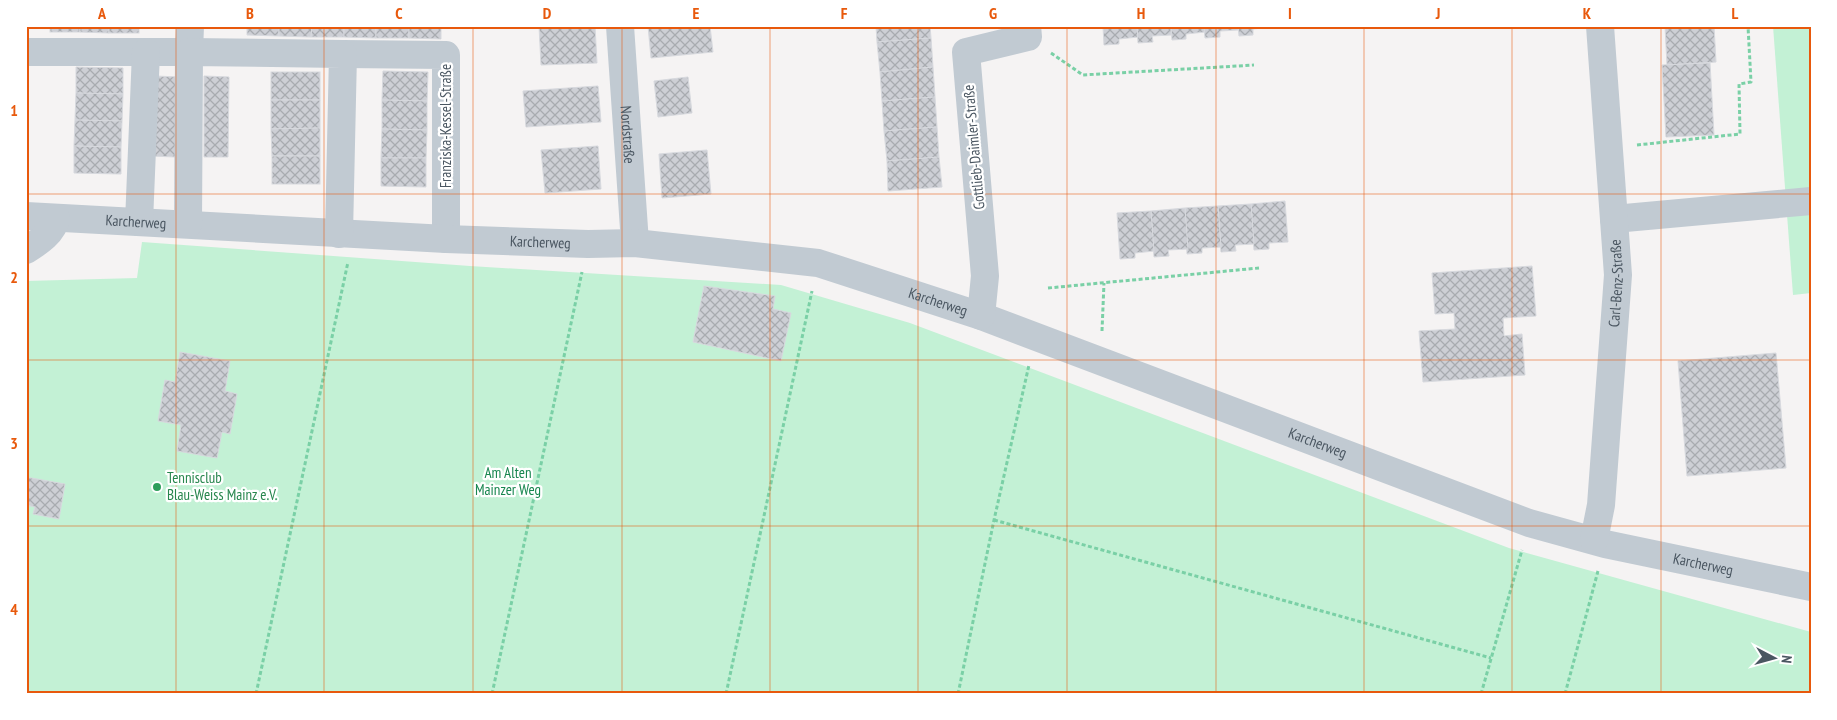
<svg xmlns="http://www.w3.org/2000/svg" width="1837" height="720" font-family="'PT Sans Narrow',sans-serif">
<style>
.green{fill:#c3f1d5}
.building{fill:url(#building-cross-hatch);stroke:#d7d9de}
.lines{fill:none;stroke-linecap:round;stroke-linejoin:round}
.path{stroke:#7ad0a6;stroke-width:3;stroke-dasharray:4 2.5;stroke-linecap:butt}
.minor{stroke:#c1cad2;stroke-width:28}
.grid{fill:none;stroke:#e8590c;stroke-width:1;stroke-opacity:0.55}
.leisure-dot{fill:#2e9e5b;stroke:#fff;stroke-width:2}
.labels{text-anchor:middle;stroke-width:4.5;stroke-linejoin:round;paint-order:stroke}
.street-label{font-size:15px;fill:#4a5661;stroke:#fff}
.park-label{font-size:15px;fill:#17864f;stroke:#fff}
.leisure-label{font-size:15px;fill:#27864d;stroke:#fff;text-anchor:start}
.neatline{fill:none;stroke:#e8590c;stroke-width:2}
.grid-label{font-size:16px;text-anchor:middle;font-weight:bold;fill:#e8590c}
</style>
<defs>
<pattern id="building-cross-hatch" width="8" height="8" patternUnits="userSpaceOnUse" patternTransform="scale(1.25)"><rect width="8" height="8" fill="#cdcfd5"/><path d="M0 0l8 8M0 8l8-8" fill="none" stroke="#a8abb0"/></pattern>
</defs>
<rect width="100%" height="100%" fill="#f5f3f3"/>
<!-- green -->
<g class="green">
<path d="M1773 26H1811V293L1793 295Z"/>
<path d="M142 242 470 266 781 285 910 323 1509 548 1811 632V694H26V281L137 278Z"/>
</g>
<!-- building -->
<g class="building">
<rect x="50" y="26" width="30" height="6"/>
<path d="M80 26H109V33L80 32Z"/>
<rect x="109" y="26" width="30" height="7"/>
<path d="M247 26H279V36L247 35Z"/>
<path d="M279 26H312L311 37 279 36Z"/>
<path d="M312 26H344V37H311Z"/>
<path d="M344 26H376V38L344 37Z"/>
<rect x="376" y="26" width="33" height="12"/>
<path d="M409 26H441V39L409 38Z"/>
<path d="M539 26H595L597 63 541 65Z"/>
<path d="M648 26H710L713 52 651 58Z"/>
<path d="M876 26H930L931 38 877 42Z"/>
<path d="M1103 26H1137L1138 37 1119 39V44L1104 45Z"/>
<path d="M1137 26H1171V35L1152 36 1153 42 1138 43Z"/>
<path d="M1171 26H1204L1205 32 1186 34V39L1172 40Z"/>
<path d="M1204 26H1238V30L1220 31V37L1205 38Z"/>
<path d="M1238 26H1272V27L1253 29V35L1239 36Z"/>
<path d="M1665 26H1714L1716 62 1667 65Z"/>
<path d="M931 38 933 67 880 72 877 42Z"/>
<path d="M1710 63 1714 135 1666 137 1662 65Z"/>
<path d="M76 67 123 68V94L76 93Z"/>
<path d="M933 67 935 97 882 101 880 72Z"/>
<path d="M383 71 428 72 427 101 382 100Z"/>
<rect x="271" y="72" width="49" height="28"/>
<path d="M155 76 179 77 176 157 151 156Z"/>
<path d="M204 76 229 77 228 157H204Z"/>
<path d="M688 77 692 113 658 117 654 81Z"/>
<path d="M598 86 601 122 526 127 523 91Z"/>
<path d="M76 93 123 94 122 121 75 120Z"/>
<path d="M935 97 937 127 884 131 882 101Z"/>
<path d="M271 100H320V128L271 129Z"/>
<path d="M382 100 427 101V130L382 129Z"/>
<path d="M75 120 122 121 121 147 74 146Z"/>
<path d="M937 127 939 157 887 161 884 131Z"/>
<path d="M320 128V156H272L271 129Z"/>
<path d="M382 129 427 130 426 158H381Z"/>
<path d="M74 146 121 147V174L74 173Z"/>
<path d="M598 146 601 189 545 193 541 150Z"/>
<path d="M707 150 711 194 662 198 659 154Z"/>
<rect x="272" y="156" width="48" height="28"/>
<path d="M939 157 942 187 888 191 887 161Z"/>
<path d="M381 158H426V187L381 186Z"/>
<path d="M1285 201 1288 242 1269 243V249L1254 250 1251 204Z"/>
<path d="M1251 204 1254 244 1235 245 1236 251 1221 252 1218 206Z"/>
<path d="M1218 206 1221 247 1202 248V253L1187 254 1185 208Z"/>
<path d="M1185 208 1188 249 1168 250 1169 256 1154 257 1151 211Z"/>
<path d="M1151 211 1154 251 1135 253V258L1120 259 1117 213Z"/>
<path d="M1532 266 1536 316 1503 318 1504 336 1522 334 1525 375 1423 382 1419 331 1455 329 1454 313 1435 314 1432 273Z"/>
<path d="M704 286 775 296 773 309 791 313 781 361 693 342Z"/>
<path d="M180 352 230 361 225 391 237 394 230 434 222 432 217 458 177 451 181 425 158 421 165 380 175 382Z"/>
<path d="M1776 353 1786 468 1687 476 1678 361Z"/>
<path d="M26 477 65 484 59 519 33 514 35 507 26 505Z"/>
</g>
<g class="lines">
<!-- path -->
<g class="path">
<path d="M1051 53 1083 75 1254 65"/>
<path d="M1637 145 1740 134 1739 84 1751 82 1748 26"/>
<path d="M1048 288 1259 268"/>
<path d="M1102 331 1104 283"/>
<path d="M994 520 1491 658"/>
<path d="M256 694 348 262"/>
<path d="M492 694 582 272"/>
<path d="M726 694 812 291"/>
<path d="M958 694 994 520 1029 365"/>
<path d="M1481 694 1522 550"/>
<path d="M1565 694 1598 571"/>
</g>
<!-- minor -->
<g class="minor">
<path id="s1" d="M620 26 635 243"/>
<path d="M26 52H189L190 26"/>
<path d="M343 54 446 55V239"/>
<path id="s2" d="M26 216 446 239 588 244 635 243 818 263 981 316 1529 523 1605 544 1811 587"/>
<path d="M1614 219 1811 201"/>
<path d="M139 222 146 52"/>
<path d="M188 224 189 52 343 54 339 234"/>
<path d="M26 250C39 242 53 233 56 218"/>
<path d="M981 316 985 276 966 52 1028 37 1027 26"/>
<path id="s3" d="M1594 540 1601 505 1618 275 1600 26"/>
</g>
</g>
<!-- grid -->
<path class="grid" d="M176 26V694M324 26V694M473 26V694M622 26V694M770 26V694M918 26V694M1067 26V694M1216 26V694M1364 26V694M1512 26V694M1661 26V694M26 194H1811M26 360H1811M26 526H1811"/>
<!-- markers -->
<circle class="leisure-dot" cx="157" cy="487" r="5"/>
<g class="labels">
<!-- street labels -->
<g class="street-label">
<text transform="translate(446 126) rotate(-90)" y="5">Franziska-Kessel-Straße</text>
<text dy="5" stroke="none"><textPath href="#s1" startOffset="109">Nordstraße</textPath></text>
<text transform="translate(974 147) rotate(-95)" y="5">Gottlieb-Daimler-Straße</text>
<text dy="5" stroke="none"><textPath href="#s2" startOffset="110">Karcherweg</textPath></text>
<text dy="5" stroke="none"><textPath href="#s2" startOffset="515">Karcherweg</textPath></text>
<text dy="5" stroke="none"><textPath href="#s3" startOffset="258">Carl-Benz-Straße</textPath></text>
<text dy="5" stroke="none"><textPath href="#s2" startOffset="920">Karcherweg</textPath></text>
<text dy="5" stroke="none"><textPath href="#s2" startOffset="1325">Karcherweg</textPath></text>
<text dy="5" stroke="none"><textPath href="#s2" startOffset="1730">Karcherweg</textPath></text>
</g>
<!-- park labels -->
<g class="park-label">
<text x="508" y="478">Am Alten<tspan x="508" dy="17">Mainzer Weg</tspan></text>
</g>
<!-- leisure labels -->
<g class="leisure-label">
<text x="167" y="483">Tennisclub<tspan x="167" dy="17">Blau-Weiss Mainz e.V.</tspan></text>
</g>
</g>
<!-- border -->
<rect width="1837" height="720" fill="none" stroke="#ffffff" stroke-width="55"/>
<!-- north arrow -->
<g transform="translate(1774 658) rotate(96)" stroke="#ffffff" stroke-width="4" paint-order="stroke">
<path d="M0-4L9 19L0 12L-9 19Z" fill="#4a5661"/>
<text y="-8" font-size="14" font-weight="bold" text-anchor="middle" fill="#4a5661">N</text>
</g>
<rect x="28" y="28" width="1782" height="664" class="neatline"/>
<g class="grid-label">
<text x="102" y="19">A</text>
<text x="250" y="19">B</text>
<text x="399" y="19">C</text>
<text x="547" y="19">D</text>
<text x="696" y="19">E</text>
<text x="844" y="19">F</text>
<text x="993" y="19">G</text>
<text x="1141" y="19">H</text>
<text x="1290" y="19">I</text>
<text x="1438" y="19">J</text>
<text x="1587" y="19">K</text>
<text x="1735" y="19">L</text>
<text x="14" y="116">1</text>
<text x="14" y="283">2</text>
<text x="14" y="449">3</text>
<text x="14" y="615">4</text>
</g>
</svg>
